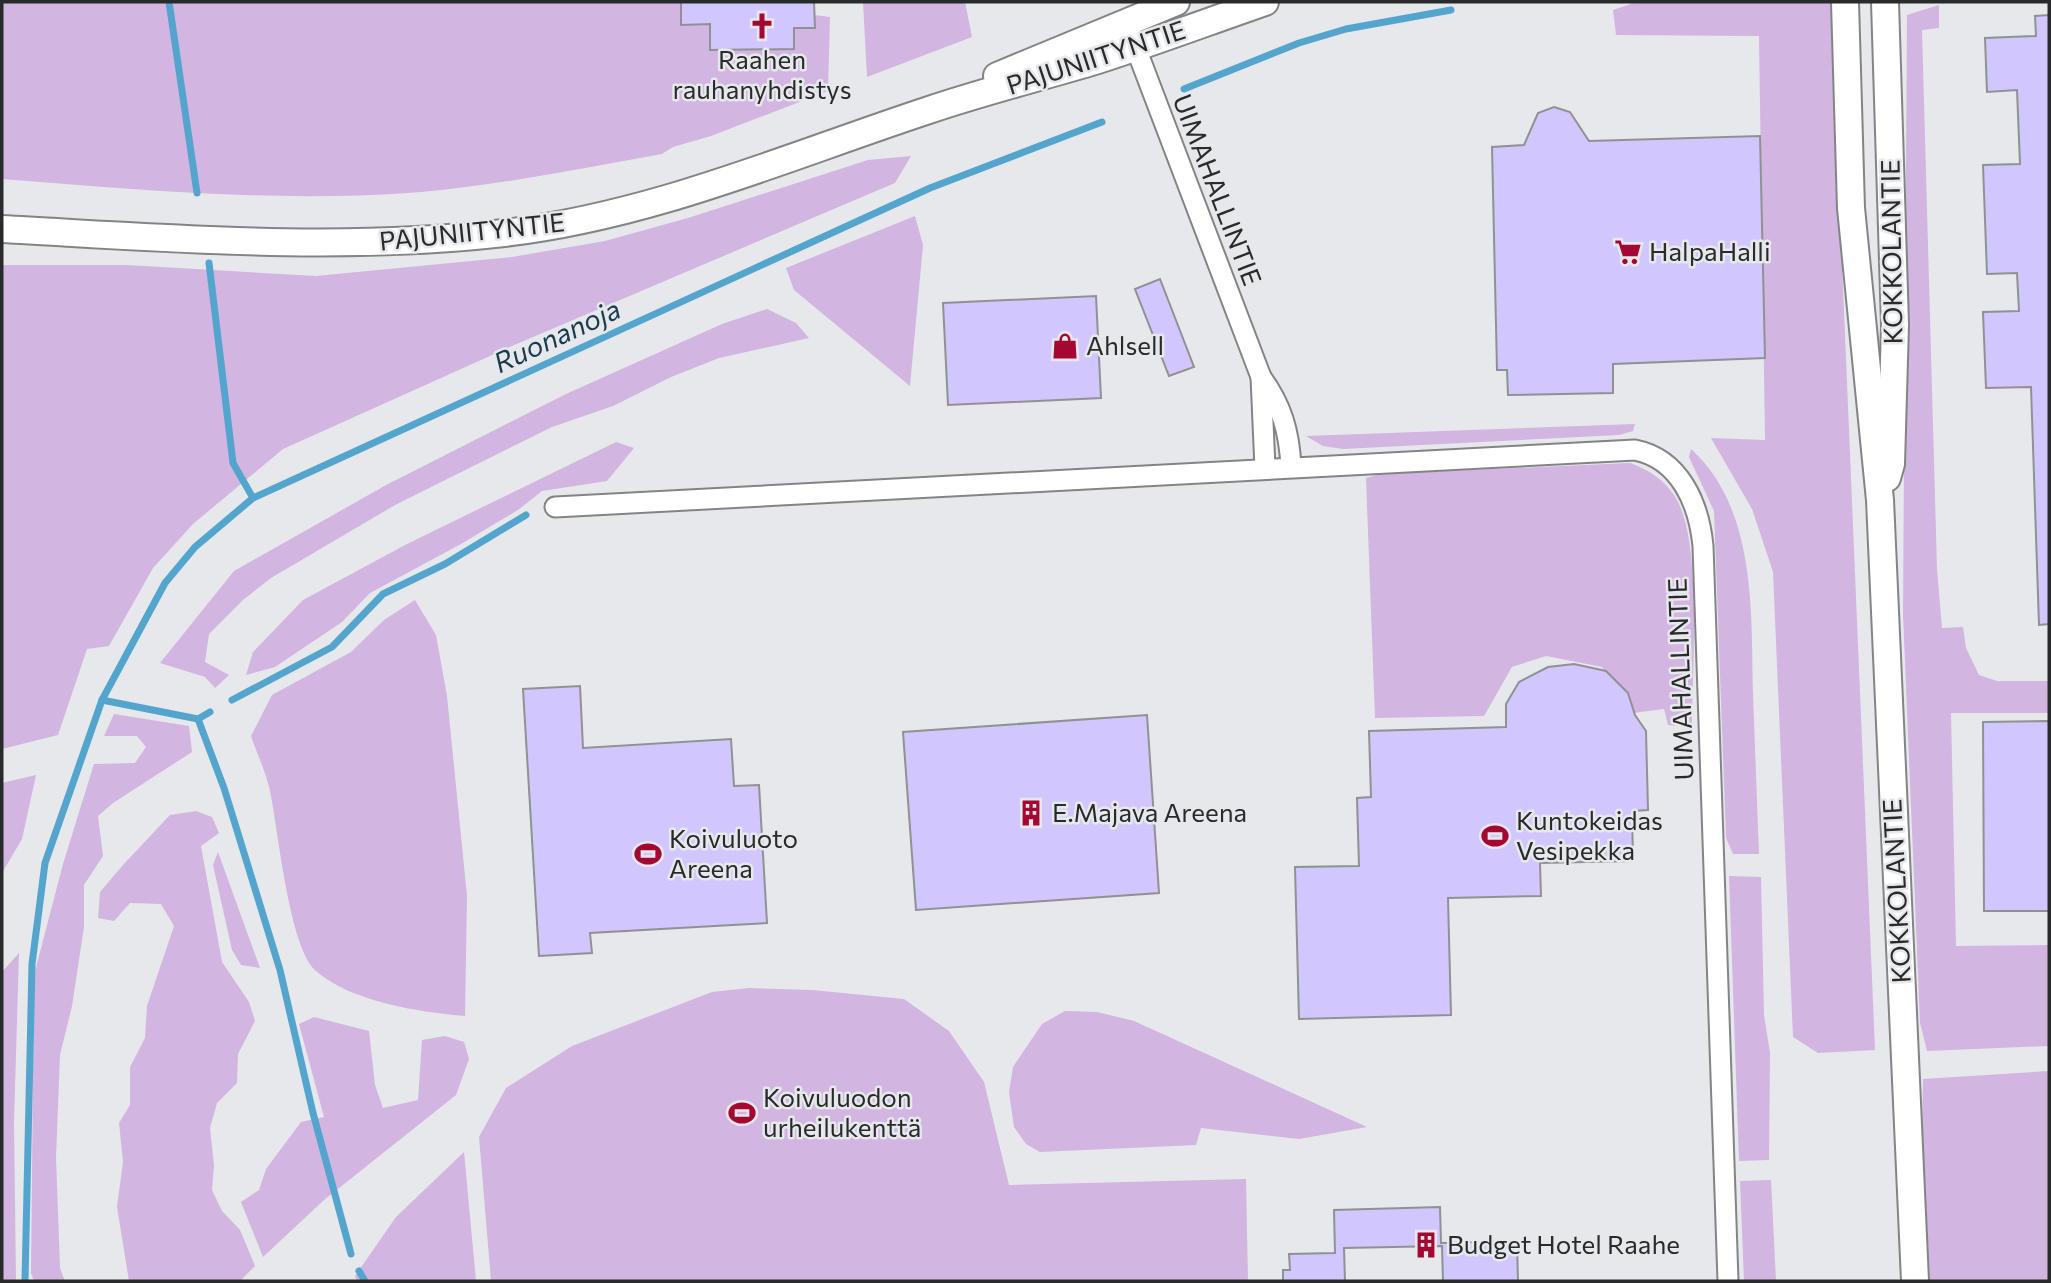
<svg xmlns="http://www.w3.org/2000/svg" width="2051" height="1283" font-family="Commissioner,sans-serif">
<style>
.green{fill:#d2b5e0}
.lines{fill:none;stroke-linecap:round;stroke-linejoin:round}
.stream{stroke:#54a5ce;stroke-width:7}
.building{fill:#d2c6ff;stroke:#919193;stroke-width:2}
.street-casing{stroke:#838486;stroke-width:23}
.secondary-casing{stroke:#838486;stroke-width:30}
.street{stroke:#fff;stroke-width:19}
.secondary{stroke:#fff;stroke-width:26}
.labels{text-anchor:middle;stroke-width:5;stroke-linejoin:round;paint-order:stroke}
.street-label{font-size:26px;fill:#292a2b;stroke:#e7e8eb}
.poi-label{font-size:26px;fill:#292a2b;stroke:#e7e8eb;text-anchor:start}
.water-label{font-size:28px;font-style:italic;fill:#183c4e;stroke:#e7e8eb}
</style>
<rect width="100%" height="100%" fill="#e7e8eb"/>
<!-- green -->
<g class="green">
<path d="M2 2H681V24H710L711 50 794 49V28H814V15L830 17 828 91 711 136 673 147 662 154C582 168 502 185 421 192 281 203 141 190 2 179Z"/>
<path d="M863 2H965L972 37 867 77Z"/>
<path d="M1637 2H1831L1875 1050 1818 1053 1793 1037 1773 572 1752 509 1711 438 1765 440 1759 36 1616 35 1613 10Z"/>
<path d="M1939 5V28L1922 30 1937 569 1942 628 1963 627 1966 648 1979 675 1997 681H2049V713H1951L1956 946 2049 945V1046L1927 1051 1920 1023 1903 614 1907 15Z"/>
<path d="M911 156 895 183 512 346 283 449 193 524 153 568 109 646 87 649 58 735 2 749V265H127L316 276 512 257 605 241 688 218 868 160Z"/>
<path d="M915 216 923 245 910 386 794 290 786 268Z"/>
<path d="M767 309 796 323 809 338 719 358 671 377 613 406 552 427 395 505 271 578 243 600 209 634 205 662 229 675 215 688 205 677 160 663 234 571 388 484 566 394 722 324Z"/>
<path d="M1635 424 1633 431 1619 435 1343 449 1323 446 1306 436Z"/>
<path d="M616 442 634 448 607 481 542 491 518 510 461 544 370 593 342 622 275 667 246 675 253 652 303 600 407 544Z"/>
<path d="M1691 449C1757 509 1751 613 1753 694 1755 748 1757 801 1759 854H1733L1726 838 1714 511 1689 457Z"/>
<path d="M1630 463C1651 471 1667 481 1678 502 1702 549 1692 671 1692 727L1668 725 1664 709 1633 713 1602 667 1546 656 1512 667 1484 716 1375 718 1366 478 1380 474Z"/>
<path d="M415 600 436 635 447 696 467 896 465 1016C420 1012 350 1002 315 970 289 946 278 829 270 791 266 772 257 754 251 736L272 695 351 652 384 620Z"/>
<path d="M114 714 189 726 192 752 113 803 98 816 103 856 84 885V927L72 1006 60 1055 56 1157 60 1268 65 1281H34L31 1273 34 975 63 864 94 764 135 763 146 747 137 736H104Z"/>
<path d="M36 775 22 839 2 873V783Z"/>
<path d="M196 811 212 817 219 833 201 846 222 962 249 1002 255 1021 238 1054 237 1083 217 1103 210 1128 214 1165 212 1190 222 1211 240 1230 255 1266 240 1281H129L117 1207 123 1162 119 1123 130 1105V1067L145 1038 147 1006 174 926 161 904 130 903 114 921 98 918 100 892 123 865 170 815Z"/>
<path d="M218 852 260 968 241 965 232 950 213 865Z"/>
<path d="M1729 876 1761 877 1764 1015 1770 1053 1769 1160 1739 1161Z"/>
<path d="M19 953 14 1122 16 1281H2V972Z"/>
<path d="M749 988 812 990 904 999 949 1031 984 1082 1009 1185 1246 1179 1248 1281H491L479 1137 506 1088 572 1046 712 992Z"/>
<path d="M1065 1011 1097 1012 1134 1021 1367 1127 1299 1139 1201 1128 1196 1145 1040 1152 1026 1144 1014 1127 1009 1092 1013 1067 1042 1024Z"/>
<path d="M314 1017 369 1031 375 1085 383 1108 418 1100 422 1040 445 1036 464 1042 469 1059 456 1095 324 1200 263 1257 241 1202 259 1190 266 1169 301 1122 324 1117 299 1024Z"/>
<path d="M2049 1071V1281H1928L1921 1190 1923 1079Z"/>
<path d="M464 1152 476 1281H357L355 1276 396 1217Z"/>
<path d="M1771 1180 1776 1281H1744L1740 1181Z"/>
</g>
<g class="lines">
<!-- stream -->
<g class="stream">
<path d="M169 2 197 193"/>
<path d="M1184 89 1299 43 1346 29 1451 10"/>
<path d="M209 263 233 463 253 498"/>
<path d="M102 700 198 719 224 788 280 970 313 1113 351 1254"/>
<path d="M232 700 332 647 383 594 445 564 526 515"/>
<path d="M198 719 210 712"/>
<path d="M359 1271 365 1281"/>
<path d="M25 1281 32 964 45 863 102 700 165 583 195 547 253 498 930 188 1102 122"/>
</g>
</g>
<!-- building -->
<g class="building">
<path d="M681 2H814L815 28H794V49L710 50V24L681 25Z"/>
<path d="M2049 15V624L2039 625 2031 387 1986 388 1983 312 2019 311 2017 273 1987 274 1983 165 2020 164 2017 90 1987 92 1985 38 2036 36 2035 16Z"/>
<path d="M1554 107 1570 112 1589 141 1760 136 1765 358 1613 364V393L1508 395 1507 370H1497L1492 147 1524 145 1538 113Z"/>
<path d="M1160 279 1194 367 1169 376 1135 289Z"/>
<path d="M1096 296 1101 398 948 405 943 303Z"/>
<path d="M1574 664 1606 671 1628 693 1635 715 1646 731 1648 810 1632 811 1633 861 1540 863 1541 896 1448 898 1451 1015 1299 1019 1295 867 1359 866 1357 798 1371 797 1369 731 1506 727V704L1519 682 1548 667Z"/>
<path d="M580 686 583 748 731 739 734 786 759 785 767 923 590 933 592 953 539 956 523 689Z"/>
<path d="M1147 715 1159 893 916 910 903 732Z"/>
<path d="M2049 721V911H1984L1983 722Z"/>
<path d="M1440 1207 1441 1243 1517 1241 1518 1281H1443L1442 1246 1344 1248 1345 1281H1283V1270H1290L1289 1254 1335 1253 1334 1210Z"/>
</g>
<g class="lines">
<!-- street casing -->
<g class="street-casing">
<g id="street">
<path d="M1126 22 1261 377C1282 406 1289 431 1291 466"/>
<path d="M1261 377 1265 468"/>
<path d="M555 507 1635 450C1680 459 1699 504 1703 546L1728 1281"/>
</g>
</g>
<!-- secondary casing -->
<g class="secondary-casing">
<g id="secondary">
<path d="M1845 2 1851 208 1880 500 1915 1281"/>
<path d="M1885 2 1895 325 1891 464 1887 478"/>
<path d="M997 76 1176 2"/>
<path d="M2 229C169 238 337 252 504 233 652 216 789 156 929 110 985 91 1042 77 1098 60 1154 42 1210 21 1265 2"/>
</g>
</g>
<!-- street -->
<use href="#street" class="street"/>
<!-- secondary -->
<use href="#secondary" class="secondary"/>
</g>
<!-- icons -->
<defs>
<g id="church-bare" transform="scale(2.1)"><path d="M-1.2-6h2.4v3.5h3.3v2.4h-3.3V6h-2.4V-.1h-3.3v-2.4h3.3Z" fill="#a40832" stroke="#e7e8eb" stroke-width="2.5" paint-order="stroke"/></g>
<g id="supermarket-bare" transform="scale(2.1)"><path d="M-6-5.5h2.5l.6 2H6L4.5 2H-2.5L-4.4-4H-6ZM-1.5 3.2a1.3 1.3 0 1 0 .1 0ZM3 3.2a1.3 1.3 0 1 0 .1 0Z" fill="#a40832" stroke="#e7e8eb" stroke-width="2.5" paint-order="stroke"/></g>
<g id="shop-bare" transform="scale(2.1)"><path d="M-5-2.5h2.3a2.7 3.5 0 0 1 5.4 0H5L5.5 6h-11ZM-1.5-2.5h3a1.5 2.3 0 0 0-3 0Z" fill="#a40832" stroke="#e7e8eb" stroke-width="2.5" paint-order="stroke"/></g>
<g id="building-bare" transform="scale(2.1)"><path d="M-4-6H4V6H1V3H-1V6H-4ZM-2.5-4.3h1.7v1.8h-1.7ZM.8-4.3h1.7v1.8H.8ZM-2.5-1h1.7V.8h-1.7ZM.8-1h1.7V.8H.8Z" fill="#a40832" stroke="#e7e8eb" stroke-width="2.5" paint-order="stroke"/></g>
<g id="stadium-bare" transform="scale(2.1)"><path d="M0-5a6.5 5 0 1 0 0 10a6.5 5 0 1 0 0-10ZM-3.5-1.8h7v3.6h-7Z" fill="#a40832" stroke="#e7e8eb" stroke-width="2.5" paint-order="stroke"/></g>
</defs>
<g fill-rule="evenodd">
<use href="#church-bare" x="762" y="26"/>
<use href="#supermarket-bare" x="1628" y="252"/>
<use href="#shop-bare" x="1065" y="346"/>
<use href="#building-bare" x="1031" y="813"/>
<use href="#stadium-bare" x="1495" y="836"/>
<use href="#stadium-bare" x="648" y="854"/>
<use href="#stadium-bare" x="742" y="1113"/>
<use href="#building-bare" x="1426" y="1245"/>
</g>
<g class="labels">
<!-- street labels -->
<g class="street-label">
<text transform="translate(1096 58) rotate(-18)" y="9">PAJUNIITYNTIE</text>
<text transform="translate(1217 190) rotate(69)" y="9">UIMAHALLINTIE</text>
<text transform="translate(472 232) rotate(-6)" y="9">PAJUNIITYNTIE</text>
<text transform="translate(1892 252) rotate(-91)" y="9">KOKKOLANTIE</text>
<text transform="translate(1681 679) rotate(-92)" y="9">UIMAHALLINTIE</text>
<text transform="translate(1897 891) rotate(-93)" y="9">KOKKOLANTIE</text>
</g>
<!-- poi labels -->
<g class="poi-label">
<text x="762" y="69" text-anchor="middle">Raahen<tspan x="762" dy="30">rauhanyhdistys</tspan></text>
<text x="1649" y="261">HalpaHalli</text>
<text x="1086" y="355">Ahlsell</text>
<text x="1052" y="822">E.Majava Areena</text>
<text x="1516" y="830">Kuntokeidas<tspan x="1516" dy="30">Vesipekka</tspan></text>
<text x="669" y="848">Koivuluoto<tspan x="669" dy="30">Areena</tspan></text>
<text x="763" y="1107">Koivuluodon<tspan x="763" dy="30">urheilukenttä</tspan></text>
<text x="1447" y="1254">Budget Hotel Raahe</text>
</g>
<!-- water labels -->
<g class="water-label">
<text transform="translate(557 336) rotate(-25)" y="10">Ruonanoja</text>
</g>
</g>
<!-- border -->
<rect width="2051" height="1283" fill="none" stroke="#292a2b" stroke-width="7"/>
</svg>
